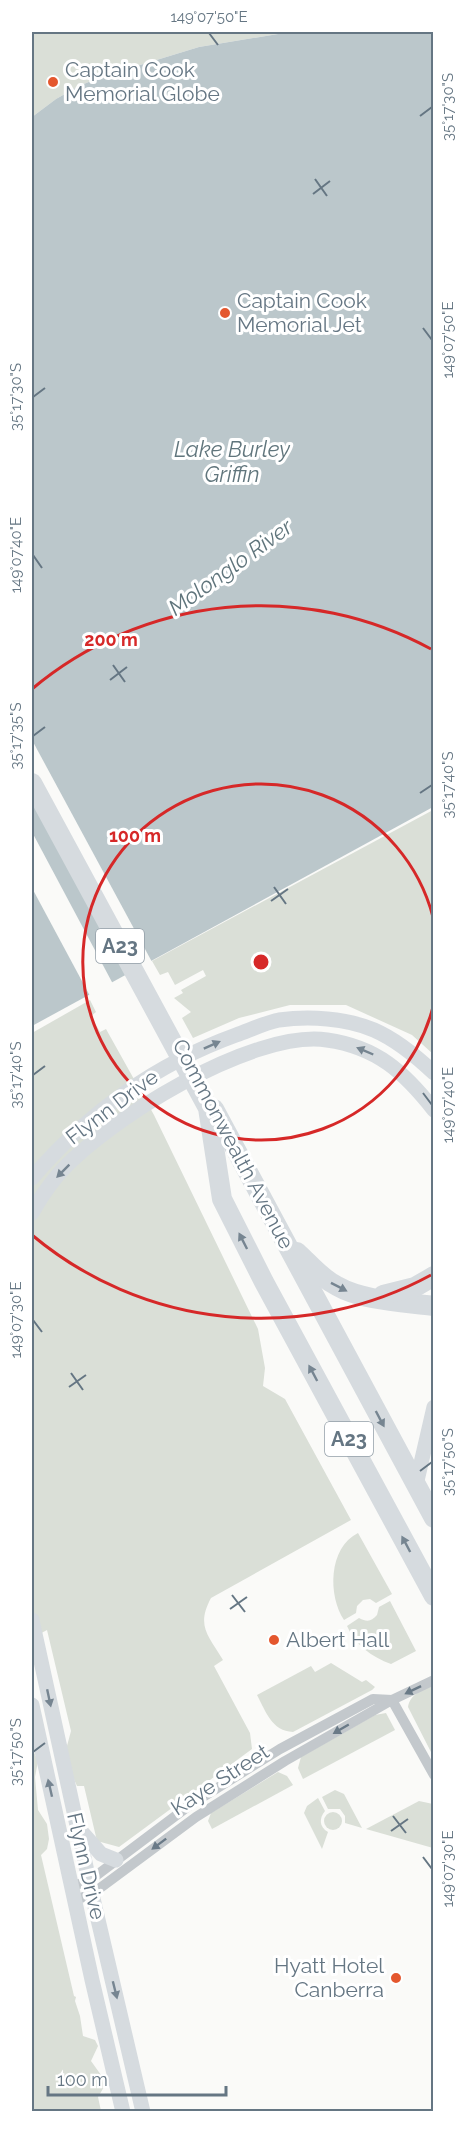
<svg xmlns="http://www.w3.org/2000/svg" width="465" height="2143" font-family="Raleway,sans-serif">
<style>
.green{fill:#dadfd7}
.water{fill:#bbc7cb}
.pier{fill:#fafaf8}
.lines{fill:none;stroke-linecap:round;stroke-linejoin:round}
.street{stroke:#c3c8cc;stroke-width:10}
.secondary{stroke:#d6dbdf;stroke-width:15}
.highway{stroke:#d6dbdf;stroke-width:20}
.oneway{fill:#768591}
.oneway2{fill:#6a7a87}
.ticks{fill:none;stroke:#657683;stroke-width:2}
.ring{fill:none;stroke:#d62828;stroke-width:3}
.poi-dot{fill:#e4572e;stroke:#fff;stroke-width:2}
.labels{text-anchor:middle;stroke-width:6;stroke-linejoin:round;paint-order:stroke}
.shield{fill:#fff;stroke:#939fa8;stroke-width:1.5}
.shield-label{font-size:20px;font-weight:bold;fill:#657683}
.poi-label{font-size:21px;fill:#657683;stroke:#fff;text-anchor:start}
.street-label{font-size:21px;fill:#657683;stroke:#fff}
.water-label{font-size:22px;font-style:italic;fill:#60757c;stroke:#fff}
.centre{fill:#d62828;stroke:#fff;stroke-width:3}
.ring-label{font-size:18px;text-anchor:middle;font-weight:bold;fill:#d62828;stroke:#fff;stroke-width:6;stroke-linejoin:round;paint-order:stroke}
.neatline{fill:none;stroke:#657683;stroke-width:2}
.ticks-label{font-size:15px;text-anchor:middle;fill:#657683}
</style>
<rect width="100%" height="100%" fill="#fafaf8"/>
<!-- green -->
<g class="green">
<path d="M32 32H290L199 47 101 77 79 86 56 99 32 117Z"/>
<path d="M433 810V1054L412 1035 346 1005H290L239 1018 193 1038 182 1018 191 1012 174 998 183 993 181 990 206 976 203 970 175 985 168 972 160 975 152 961Z"/>
<path d="M90 1000 96 1012 91 1016 100 1032 106 1029 154 1115 258 1329 265 1368 263 1386 285 1399 351 1520 211 1598C196 1626 208 1635 223 1660L214 1666 250 1733 252 1749 119 1847 97 1841 84 1786H77L64 1757 71 1731 47 1630 32 1638V1033Z"/>
<path d="M358 1533 392 1594 376 1603 370 1599 363 1600 357 1606 356 1613 344 1620C328 1596 328 1548 358 1533Z"/>
<path d="M390 1601 416 1651 391 1664C372 1657 355 1645 347 1626L359 1618C367 1622 371 1622 377 1615L379 1607Z"/>
<path d="M331 1663 362 1682 366 1680 375 1687 372 1690 293 1732C272 1731 266 1712 257 1695L311 1666 315 1672Z"/>
<path d="M433 1684V1756L408 1707C410 1694 423 1690 433 1684Z"/>
<path d="M386 1713 395 1730 303 1779 298 1768 301 1757 375 1715Z"/>
<path d="M32 1748 38 1761 35 1777 38 1810 47 1824 49 1839 47 1849 41 1855 74 1996 76 1997 75 2001 80 2016 83 2036 95 2040 98 2046 91 2061 101 2075 104 2087 98 2097 101 2111 32 2112Z"/>
<path d="M278 1772 287 1776 293 1785 212 1829 208 1821 211 1813Z"/>
<path d="M335 1790 344 1794 362 1828 345 1823V1816L340 1809H328L322 1797Z"/>
<path d="M318 1798 325 1811C319 1818 319 1827 328 1832L322 1849 304 1813 307 1806Z"/>
<path d="M419 1801 433 1804V1848L366 1829Z"/>
<circle cx="333" cy="1821" r="9"/>
</g>
<!-- water -->
<path class="water" d="M290 32H433V807L32 1026V117L56 99 79 86 101 77 199 47Z"/>
<!-- pier -->
<g class="pier">
<path d="M32 740 152 962 129 975 32 794Z"/>
<path d="M32 832 113 984 90 996 32 888Z"/>
</g>
<g class="lines">
<!-- street -->
<g class="street">
<path d="M392 1700 434 1775"/>
<path d="M72 1886 89 1881 190 1805 280 1749 373 1699 392 1700"/>
<path d="M75 1900 92 1894 196 1817 285 1761 392 1700 434 1680"/>
</g>
<!-- secondary -->
<g class="secondary">
<path d="M32 1178C87 1114 156 1064 236 1035 250 1030 265 1023 279 1020 309 1016 346 1018 374 1030 397 1040 416 1056 434 1073"/>
<path d="M32 1213C39 1200 48 1187 57 1176 104 1121 253 1029 327 1040 377 1047 404 1072 434 1110"/>
<path d="M416 1485 434 1407"/>
<path d="M32 1620 92 1894 143 2112"/>
<path d="M32 1705 92 1980 123 2112"/>
<path d="M79 1829 101 1854 116 1860"/>
</g>
<!-- highway -->
<g class="highway">
<path d="M32 783 208 1108 222 1199 264 1282 434 1596"/>
<path d="M214 1109 434 1518"/>
<path d="M297 1252C310 1264 321 1278 337 1286 363 1301 404 1302 434 1306"/>
<path d="M383 1295 415 1287 434 1276"/>
</g>
</g>
<!-- one-way arrows -->
<defs><path id="oneway-solid" d="M-6-.8H1V-3.2L6.5 0L1 3.2V.8H-6Z" transform="scale(1.5)"/></defs>
<g class="oneway">
<use href="#oneway-solid" transform="translate(212 1045) rotate(-24)"/>
<use href="#oneway-solid" transform="translate(365 1051) rotate(-157)"/>
<use href="#oneway-solid" transform="translate(63 1171) rotate(135)"/>
<use href="#oneway-solid" transform="translate(243 1241) rotate(-117)"/>
<use href="#oneway-solid" transform="translate(339 1287) rotate(27)"/>
<use href="#oneway-solid" transform="translate(313 1373) rotate(-118)"/>
<use href="#oneway-solid" transform="translate(380 1419) rotate(62)"/>
<use href="#oneway-solid" transform="translate(406 1544) rotate(-118)"/>
<use href="#oneway-solid" transform="translate(49 1698) rotate(78)"/>
<use href="#oneway-solid" transform="translate(50 1788) rotate(-103)"/>
<use href="#oneway-solid" transform="translate(115 1990) rotate(76)"/>
</g>
<g class="oneway2">
<use href="#oneway-solid" transform="translate(413 1690) rotate(154)"/>
<use href="#oneway-solid" transform="translate(341 1729) rotate(150)"/>
<use href="#oneway-solid" transform="translate(159 1844) rotate(143)"/>
</g>
<!-- ticks -->
<path class="ticks" d="M209 33 218 45M420 116 432 107M315 179 327 196M313 194 330 181M423 328 432 340M33 397 45 388M33 555 42 568M113 665 125 682M110 680 127 667M33 736 45 727M420 793 432 785M274 887 286 904M271 901 288 889M33 1075 45 1066M423 1093 432 1105M33 1320 42 1332M71 1373 83 1390M69 1387 86 1375M420 1471 432 1462M232 1595 245 1612M230 1609 247 1597M33 1752 45 1743M393 1816 406 1833M391 1831 408 1819M423 1857 432 1869"/>
<!-- distance rings -->
<g class="ring">
<path d="M433 1007A178 178 0 1 1 433 917"/>
<path d="M431 1275A356 356 0 0 1 32 1235M32 689A356 356 0 0 1 431 649"/>
</g>
<!-- markers -->
<g class="poi-dot">
<circle cx="53" cy="82" r="6"/>
<circle cx="225" cy="313" r="6"/>
<circle cx="274" cy="1640" r="6"/>
<circle cx="396" cy="1978" r="6"/>
</g>
<g class="labels">
<!-- shield labels -->
<g class="shield">
<rect x="96" y="929" width="48" height="34" rx="4.5"/>
<rect x="325" y="1422" width="48" height="34" rx="4.5"/>
</g>
<g class="shield-label">
<text x="120" y="953">A23</text>
<text x="349" y="1446">A23</text>
</g>
<!-- poi labels -->
<g class="poi-label">
<text x="65" y="77">Captain Cook<tspan x="65" dy="24">Memorial Globe</tspan></text>
<text x="237" y="308">Captain Cook<tspan x="237" dy="24">Memorial Jet</tspan></text>
<text x="286" y="1647">Albert Hall</text>
<text x="384" y="1973" text-anchor="end">Hyatt Hotel<tspan x="384" dy="24">Canberra</tspan></text>
</g>
<!-- street labels -->
<g class="street-label">
<text transform="translate(112 1107) rotate(-37)" y="7">Flynn Drive</text>
<text transform="translate(233 1144) rotate(62)" y="7">Commonwealth Avenue</text>
<text transform="translate(220 1780) rotate(-33)" y="7">Kaye Street</text>
<text transform="translate(86 1866) rotate(77)" y="7">Flynn Drive</text>
</g>
<!-- water labels -->
<g class="water-label">
<text x="232" y="457">Lake Burley<tspan x="232" dy="25">Griffin</tspan></text>
<text transform="translate(230 567) rotate(-36)" y="8">Molonglo River</text>
</g>
</g>
<circle cx="261" cy="962" r="9" class="centre"/>
<g class="ring-label">
<text x="111" y="646">200 m</text>
<text x="135" y="842">100 m</text>
</g>
<!-- border -->
<rect width="465" height="2143" fill="none" stroke="#ffffff" stroke-width="66"/>
<!-- scale -->
<path d="M48 2086v9h178v-9" fill="none" stroke="#657683" stroke-width="3"/>
<text x="57" y="2086" font-size="18" fill="#657683" stroke="#ffffff" stroke-width="4.5" paint-order="stroke">100 m</text>
<rect x="33" y="33" width="399" height="2077" class="neatline"/>
<g class="ticks-label">
<text x="209" y="22">149°07'50"E</text>
<text transform="translate(448 107) rotate(-90)" y="5">35°17'30"S</text>
<text transform="translate(448 340) rotate(-90)" y="5">149°07'50"E</text>
<text transform="translate(16 397) rotate(-90)" y="5">35°17'30"S</text>
<text transform="translate(16 555) rotate(-90)" y="5">149°07'40"E</text>
<text transform="translate(16 736) rotate(-90)" y="5">35°17'35"S</text>
<text transform="translate(448 785) rotate(-90)" y="5">35°17'40"S</text>
<text transform="translate(16 1075) rotate(-90)" y="5">35°17'40"S</text>
<text transform="translate(448 1105) rotate(-90)" y="5">149°07'40"E</text>
<text transform="translate(16 1320) rotate(-90)" y="5">149°07'30"E</text>
<text transform="translate(448 1462) rotate(-90)" y="5">35°17'50"S</text>
<text transform="translate(16 1752) rotate(-90)" y="5">35°17'50"S</text>
<text transform="translate(448 1869) rotate(-90)" y="5">149°07'30"E</text>
</g>
</svg>
